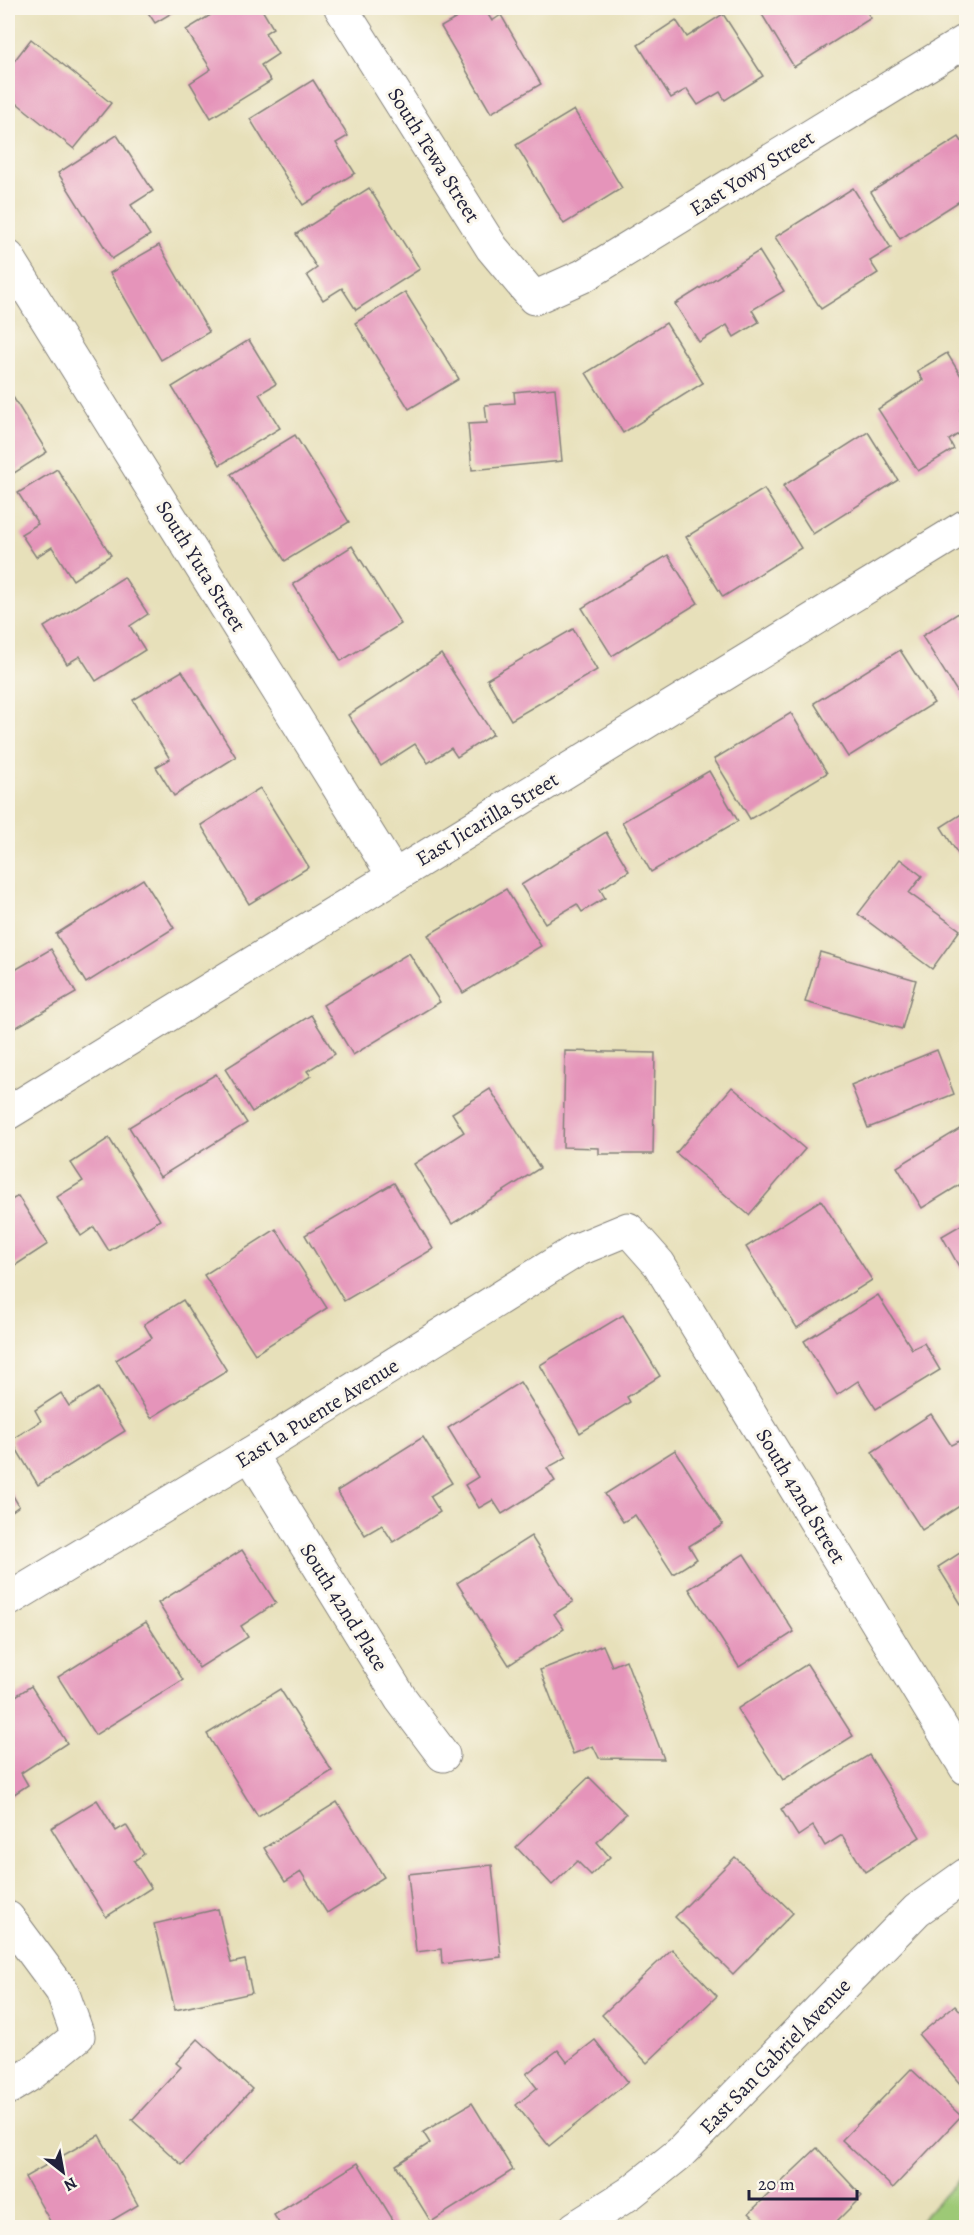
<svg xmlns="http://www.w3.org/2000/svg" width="974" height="2235" font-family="Alegreya,serif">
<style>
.green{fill:#9dc976;stroke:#607658;stroke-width:1.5}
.building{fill:#e594ba}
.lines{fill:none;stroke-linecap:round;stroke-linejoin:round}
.minor-casing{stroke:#84817a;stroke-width:35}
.minor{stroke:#fff;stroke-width:33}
.labels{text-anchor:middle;stroke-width:6;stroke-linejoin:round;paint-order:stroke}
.street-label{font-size:21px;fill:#22223b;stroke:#fbf7ec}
</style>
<rect width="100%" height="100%" fill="#fbf7ec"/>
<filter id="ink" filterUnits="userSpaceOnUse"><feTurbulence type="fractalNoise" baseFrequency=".0167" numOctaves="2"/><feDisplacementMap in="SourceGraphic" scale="12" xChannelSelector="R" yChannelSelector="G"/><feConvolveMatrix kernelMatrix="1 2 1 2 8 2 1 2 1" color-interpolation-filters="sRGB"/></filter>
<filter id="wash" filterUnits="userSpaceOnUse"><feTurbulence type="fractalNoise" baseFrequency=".008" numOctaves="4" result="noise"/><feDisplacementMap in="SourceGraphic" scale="24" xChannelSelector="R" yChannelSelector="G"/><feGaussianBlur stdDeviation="1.35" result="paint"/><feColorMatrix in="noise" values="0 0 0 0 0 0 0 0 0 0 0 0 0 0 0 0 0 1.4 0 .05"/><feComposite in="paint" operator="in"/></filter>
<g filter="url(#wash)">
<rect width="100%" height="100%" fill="#e7e0ba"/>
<!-- green -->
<path class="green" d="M966 2171V2227H915Z"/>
<g id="blocks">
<!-- building -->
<g class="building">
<path d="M145 8H180L155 23Z"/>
<path d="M222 8H261L273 28 265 33 278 54 261 65 271 81 211 118 190 83 211 69 186 30Z"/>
<path d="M474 8H484L492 21 501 15 541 84 491 113 441 27Z"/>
<path d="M758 8H864L871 18 794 67Z"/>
<path d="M723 14 763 76 725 100 720 92 698 105 687 89 671 98 638 45 676 20 687 37Z"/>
<path d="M31 39 111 103 74 149 8 96V69Z"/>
<path d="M313 80 348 136 336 143 355 173 303 205 250 119Z"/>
<path d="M574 110 622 188 564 224 516 145Z"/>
<path d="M117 135 153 191 131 205 150 235 112 259 58 173Z"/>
<path d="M959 137 966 148V197L900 239 871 192Z"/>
<path d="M369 188 420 269 356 310 342 288 323 300 307 275 317 268 296 234Z"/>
<path d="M853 188 891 248 870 261 878 273 821 309 775 237Z"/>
<path d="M159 245 209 332 161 360 110 273Z"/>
<path d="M759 251 784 291 752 310 759 322 734 337 727 325 699 342 675 304Z"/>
<path d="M405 292 459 379 409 409 355 323Z"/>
<path d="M666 323 703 383 623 433 586 373Z"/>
<path d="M249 340 276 384 259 394 280 428 220 465 172 387Z"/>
<path d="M947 353 966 384V406L960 410 966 421V429L949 440 954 449 918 471 878 409 923 380 917 371Z"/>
<path d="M555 388 562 461 472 470 468 424 487 423 485 405 515 403 514 392Z"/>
<path d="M8 389 47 452 8 477Z"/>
<path d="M868 432 898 480 813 534 783 486Z"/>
<path d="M295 435 349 522 285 561 231 474Z"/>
<path d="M57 469 111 555 73 580 52 547 36 557 21 534 38 524 18 493Z"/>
<path d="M764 489 801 548 723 597 686 537Z"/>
<path d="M352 546 401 624 341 661 293 584Z"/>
<path d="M668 555 698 603 612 656 582 608Z"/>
<path d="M124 577 148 614 130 626 145 650 96 681 80 656 67 664 44 627Z"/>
<path d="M960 612 966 622V706L922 636Z"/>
<path d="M573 629 597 670 511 720 487 679Z"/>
<path d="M900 650 934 703 848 757 814 703Z"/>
<path d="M441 654 493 734 457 757 451 748 428 763 415 744 381 766 348 715Z"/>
<path d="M182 671 236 757 174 796 156 767 170 759 133 700Z"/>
<path d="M791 713 827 773 750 819 714 759Z"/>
<path d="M709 771 738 821 651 872 622 822Z"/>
<path d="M260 788 309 867 249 904 201 825Z"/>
<path d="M966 811V867L941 827Z"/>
<path d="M606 832 629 871 600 889 605 898 582 912 577 904 545 923 521 885Z"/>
<path d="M900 859 922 876 909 893 960 930 932 969 858 914Z"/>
<path d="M143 879 174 928 86 983 56 934Z"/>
<path d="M506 889 541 946 463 993 428 935Z"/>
<path d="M51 949 76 993 8 1032V974Z"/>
<path d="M820 952 916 980 902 1029 805 1002Z"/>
<path d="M409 953 440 1002 353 1055 323 1005Z"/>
<path d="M311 1015 335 1054 307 1071 311 1076 252 1112 225 1069Z"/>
<path d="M937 1050 954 1094 868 1128 851 1085Z"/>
<path d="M565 1051 655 1053 653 1154H599V1148L563 1147Z"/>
<path d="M216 1074 247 1123 160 1177 129 1127Z"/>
<path d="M732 1087 805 1149 749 1215 676 1153Z"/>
<path d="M490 1089 540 1168 452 1224 414 1164 464 1132 452 1113Z"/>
<path d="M966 1125V1181L922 1208 897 1167Z"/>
<path d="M109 1138 160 1220 109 1251 94 1227 81 1236 57 1197 83 1181 71 1163Z"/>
<path d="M394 1183 433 1249 344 1301 305 1235Z"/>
<path d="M18 1196 48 1244 8 1270V1202Z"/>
<path d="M821 1200 872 1280 797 1328 746 1247Z"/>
<path d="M966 1222V1279L942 1236Z"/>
<path d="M276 1229 327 1308 255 1354 204 1275Z"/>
<path d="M878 1295 912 1349 924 1343 940 1370 876 1409 858 1381 837 1395 804 1341Z"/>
<path d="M183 1300 227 1371 151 1418 116 1360 152 1338 144 1324Z"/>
<path d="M623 1315 660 1376 627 1397 630 1402 580 1433 540 1365Z"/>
<path d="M520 1382 567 1457 547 1468 555 1481 502 1514 493 1500 479 1508 465 1485 478 1477 448 1428Z"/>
<path d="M98 1388 125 1431 38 1485 11 1440 41 1421 35 1410 61 1393 69 1406Z"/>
<path d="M931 1414 951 1445 961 1440 966 1449V1502L922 1530 872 1452Z"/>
<path d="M423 1437 452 1483 430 1496 440 1512 393 1542 382 1525 365 1535 337 1491Z"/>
<path d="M675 1450 723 1525 689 1546 697 1559 673 1574 635 1515 623 1522 605 1494Z"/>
<path d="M8 1487 19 1506 8 1514Z"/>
<path d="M531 1536 573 1602 554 1614 564 1629 509 1665 457 1583Z"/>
<path d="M966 1549V1601L961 1604 938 1567Z"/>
<path d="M242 1550 276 1603 241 1626 248 1637 199 1668 158 1603Z"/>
<path d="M744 1554 794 1632 739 1667 689 1589Z"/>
<path d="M146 1622 183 1680 95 1735 58 1677Z"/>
<path d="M603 1645 612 1666 626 1660 664 1759 599 1758 593 1746 573 1754 540 1670Z"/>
<path d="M807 1664 853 1736 783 1780 737 1709Z"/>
<path d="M31 1686 67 1743 21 1773 28 1785 8 1798V1701Z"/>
<path d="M280 1689 332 1771 258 1817 207 1734Z"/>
<path d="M869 1755 920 1837 865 1872 842 1835 825 1846 813 1826 798 1836 781 1809Z"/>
<path d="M589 1777 626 1814 597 1842 610 1857 591 1875 577 1861 552 1885 516 1847Z"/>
<path d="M97 1800 116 1831 126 1825 144 1854 134 1861 151 1888 106 1917 51 1828Z"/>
<path d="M337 1802 384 1877 327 1913 301 1872 285 1882 264 1848Z"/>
<path d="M735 1857 793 1913 733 1974 675 1917Z"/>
<path d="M492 1865 501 1957 442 1964 441 1949 416 1952 408 1874Z"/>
<path d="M218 1909 231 1963 245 1960 252 1993 175 2010 154 1924Z"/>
<path d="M672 1949 717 1996 647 2063 602 2015Z"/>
<path d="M955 2005 963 2014 966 2010V2091L919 2035Z"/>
<path d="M198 2039 252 2089 182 2165 132 2120 181 2067 176 2063Z"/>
<path d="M595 2040 628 2082 549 2146 516 2105 537 2088 526 2074 558 2050 567 2062Z"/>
<path d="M911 2069 961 2116 893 2188 842 2140Z"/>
<path d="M472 2103 513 2170 431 2222 396 2165 430 2143 423 2132Z"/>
<path d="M99 2135 138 2205 99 2228H54L25 2177Z"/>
<path d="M817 2148 862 2196 830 2228H764L749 2213Z"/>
<path d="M358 2163 398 2228H282L274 2215Z"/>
</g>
</g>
</g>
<g filter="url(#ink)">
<use href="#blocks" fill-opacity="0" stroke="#84817a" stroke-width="1.5"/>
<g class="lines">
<!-- minor casing -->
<g class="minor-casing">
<g id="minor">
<path d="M341 8 492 248 534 298 583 276 966 41"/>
<path d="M8 257 394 876"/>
<path d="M8 1113 966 526"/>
<path d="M250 1454 401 1699 443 1755"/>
<path d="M8 1600 250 1454 577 1250 628 1229 659 1264 966 1768"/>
<path d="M8 1918 62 1991 78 2036 31 2074 8 2088"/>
<path d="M575 2228 630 2193 680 2153 917 1910 966 1875"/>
</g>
</g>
<!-- minor -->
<use href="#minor" class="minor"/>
</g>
</g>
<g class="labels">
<!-- street labels -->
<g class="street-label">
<text transform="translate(434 155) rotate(58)" y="7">South Tewa Street</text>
<text transform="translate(752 173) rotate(-32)" y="7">East Yowy Street</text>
<text transform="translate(201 566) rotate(58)" y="7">South Yuta Street</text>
<text transform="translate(487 819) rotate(-31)" y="7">East Jicarilla Street</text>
<text transform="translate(317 1413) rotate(-32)" y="7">East la Puente Avenue</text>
<text transform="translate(801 1496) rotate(59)" y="7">South 42nd Street</text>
<text transform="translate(344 1607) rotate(58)" y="7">South 42nd Place</text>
<text transform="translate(775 2056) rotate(-46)" y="7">East San Gabriel Avenue</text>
</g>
</g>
<!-- margin -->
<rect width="974" height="2235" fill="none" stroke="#fbf7ec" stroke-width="30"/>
<!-- north arrow -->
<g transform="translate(63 2172) rotate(149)" stroke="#fbf7ec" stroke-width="4.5" paint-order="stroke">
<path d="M0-4.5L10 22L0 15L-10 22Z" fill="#22223b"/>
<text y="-9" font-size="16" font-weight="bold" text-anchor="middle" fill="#22223b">N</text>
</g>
<!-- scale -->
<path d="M749 2190v9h108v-9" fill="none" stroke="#22223b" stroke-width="3"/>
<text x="758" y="2190" font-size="18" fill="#22223b" stroke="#fbf7ec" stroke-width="4.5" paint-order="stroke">20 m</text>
</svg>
